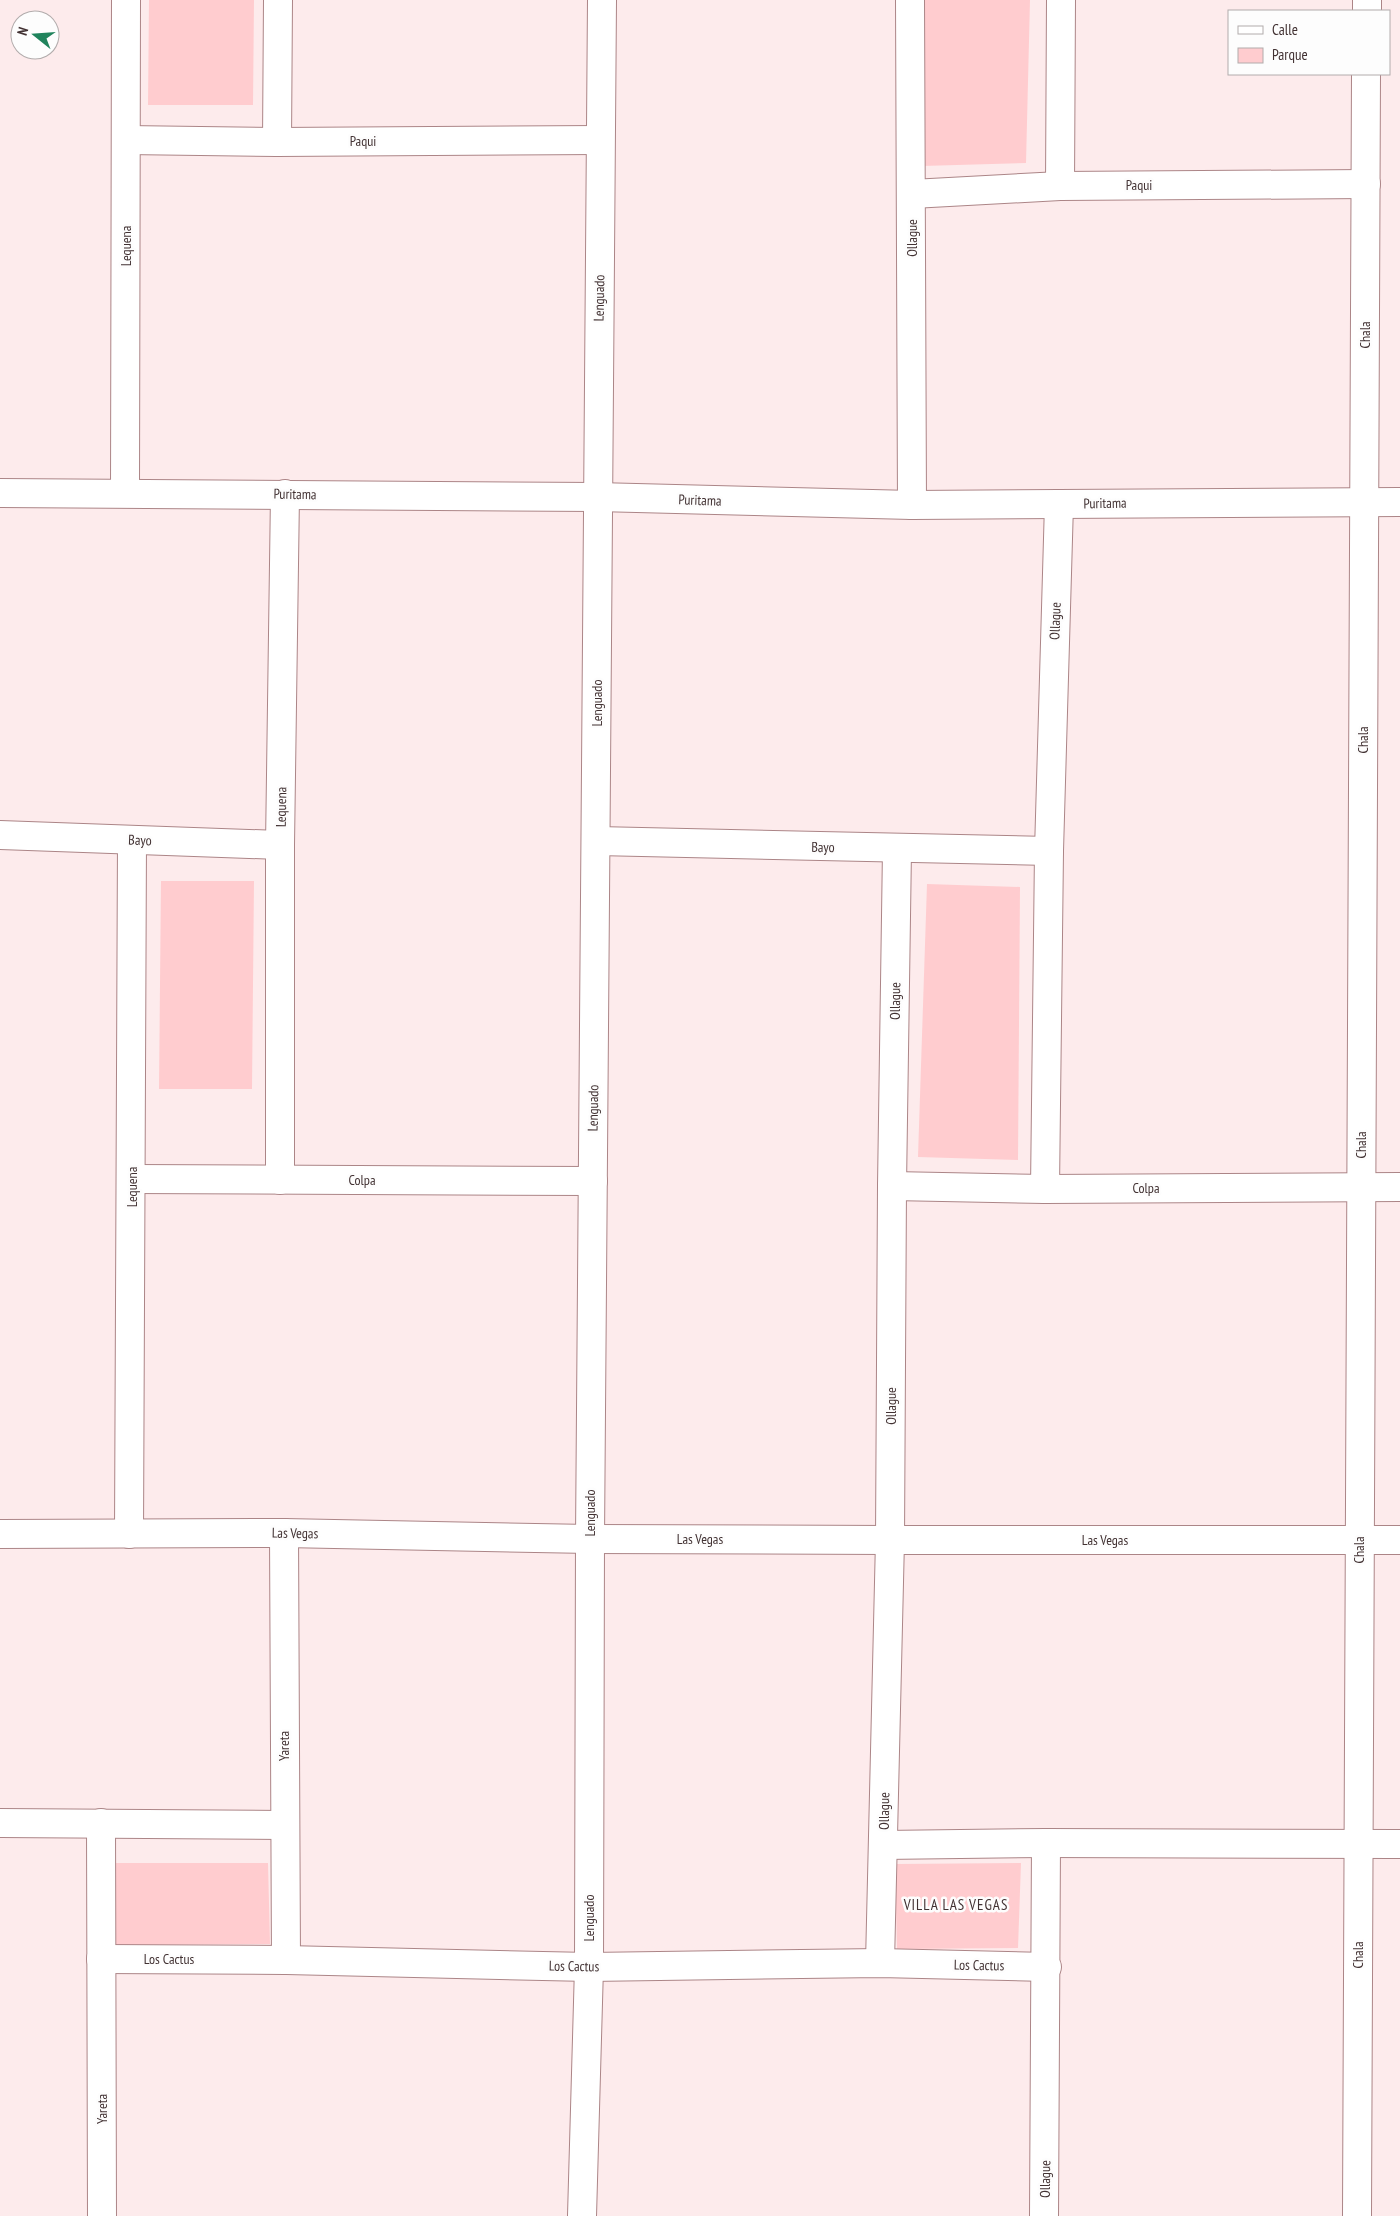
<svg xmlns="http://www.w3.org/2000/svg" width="1400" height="2216" font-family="'PT Sans Narrow',sans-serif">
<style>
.green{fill:#ffcccf}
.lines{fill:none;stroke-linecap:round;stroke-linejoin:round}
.minor-casing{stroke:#ac8587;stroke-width:30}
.secondary-casing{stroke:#ac8587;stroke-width:30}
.minor{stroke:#fff;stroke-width:28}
.secondary{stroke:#fff;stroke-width:28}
.labels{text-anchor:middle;stroke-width:5;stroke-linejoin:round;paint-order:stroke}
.street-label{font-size:14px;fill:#423233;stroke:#fdfdfd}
.neighbourhood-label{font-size:15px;letter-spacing:1px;fill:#423233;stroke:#fdfdfd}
</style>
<rect width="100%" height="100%" fill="#fdebec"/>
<!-- green -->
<g class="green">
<path d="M149 0H254L253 105H148Z"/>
<path d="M921 0H1030L1026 163 922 166Z"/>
<path d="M161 881H254L252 1089H159Z"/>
<path d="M927 884 1020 887 1018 1160 918 1157Z"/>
<path d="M110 1863H268L270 1944 111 1945Z"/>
<path d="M1021 1863 1018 1948 897 1949 895 1864Z"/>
</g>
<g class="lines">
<!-- minor casing -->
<g class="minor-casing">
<g id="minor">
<path d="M910 0 912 505"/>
<path d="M1367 11V0"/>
<path d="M126 140 277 142 600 140"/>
<path d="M277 142 278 0"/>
<path d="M1060 186 1061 0"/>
<path d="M912 194 1060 186 1366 184"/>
<path d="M0 493 597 497 912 505 1400 502"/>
<path d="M125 493 126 0"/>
<path d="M0 835 280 845"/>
<path d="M597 841 1049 851"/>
<path d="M132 1179 593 1181"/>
<path d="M280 1180V845L285 494"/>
<path d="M892 1186 1045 1189 1400 1187"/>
<path d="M1045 1189 1049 851 1059 504"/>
<path d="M284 1533 286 1960"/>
<path d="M129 1534 132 840"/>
<path d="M0 1823 284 1825"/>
<path d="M101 1823 102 2216"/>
<path d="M883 1845 1046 1843 1400 1844"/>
<path d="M101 1959 286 1960 589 1967 880 1963 1047 1967"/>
<path d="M880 1963 890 1540 892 1186 897 849"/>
<path d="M582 2216 589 1967 590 1539 602 0"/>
<path d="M1044 2216 1046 1843"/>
<path d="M1357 2216 1366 74"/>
</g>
</g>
<!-- secondary casing -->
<g class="secondary-casing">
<path id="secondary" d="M0 1534 284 1533 590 1539 890 1540H1400"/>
</g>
<!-- minor -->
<use href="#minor" class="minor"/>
<!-- secondary -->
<use href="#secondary" class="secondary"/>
</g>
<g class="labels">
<!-- street labels -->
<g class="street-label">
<text x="363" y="146">Paqui</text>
<text x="1139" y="190">Paqui</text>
<text transform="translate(912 238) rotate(-90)" y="5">Ollague</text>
<text transform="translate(126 246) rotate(-90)" y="5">Lequena</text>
<text transform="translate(599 298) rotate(-89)" y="5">Lenguado</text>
<text transform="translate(1365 335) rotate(-90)" y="5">Chala</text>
<text transform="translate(295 494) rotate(1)" y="5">Puritama</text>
<text transform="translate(700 500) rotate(2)" y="5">Puritama</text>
<text transform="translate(1105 503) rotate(-1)" y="5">Puritama</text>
<text transform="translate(1055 621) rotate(-88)" y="5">Ollague</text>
<text transform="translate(597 703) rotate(-90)" y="5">Lenguado</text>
<text transform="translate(1363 740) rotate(-90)" y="5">Chala</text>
<text transform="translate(281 807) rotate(-89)" y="5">Lequena</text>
<text transform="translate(140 840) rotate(2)" y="5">Bayo</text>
<text transform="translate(823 847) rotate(1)" y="5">Bayo</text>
<text transform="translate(895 1001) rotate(-89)" y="5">Ollague</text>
<text transform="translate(593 1108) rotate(-89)" y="5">Lenguado</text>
<text transform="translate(1361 1145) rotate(-90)" y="5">Chala</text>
<text x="362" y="1185">Colpa</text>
<text transform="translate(132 1187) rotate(-90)" y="5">Lequena</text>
<text x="1146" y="1193">Colpa</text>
<text transform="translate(891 1406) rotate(-90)" y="5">Ollague</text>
<text transform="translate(590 1513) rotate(-90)" y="5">Lenguado</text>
<text transform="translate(295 1533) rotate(1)" y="5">Las Vegas</text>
<text x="700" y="1544">Las Vegas</text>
<text x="1105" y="1545">Las Vegas</text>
<text transform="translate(1359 1550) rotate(-90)" y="5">Chala</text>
<text transform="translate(284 1746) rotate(-90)" y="5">Yareta</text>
<text transform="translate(884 1811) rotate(-89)" y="5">Ollague</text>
<text transform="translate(589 1918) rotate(-90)" y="5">Lenguado</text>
<text transform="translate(1358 1955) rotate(-90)" y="5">Chala</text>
<text x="169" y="1964">Los Cactus</text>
<text transform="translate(979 1965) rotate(1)" y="5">Los Cactus</text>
<text transform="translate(574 1966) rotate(1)" y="5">Los Cactus</text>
<text transform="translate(102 2109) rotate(-90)" y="5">Yareta</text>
<text transform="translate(1045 2179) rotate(-89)" y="5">Ollague</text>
</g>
<!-- neighbourhood labels -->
<g class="neighbourhood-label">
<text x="956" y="1910">VILLA LAS VEGAS</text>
</g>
</g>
<!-- legend -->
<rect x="1228" y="10" width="162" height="65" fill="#fdfdfd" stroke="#b2acac"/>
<rect x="1238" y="26" width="25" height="8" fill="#ffffff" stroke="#b2acac"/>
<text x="1272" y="35" font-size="15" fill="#423233">Calle</text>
<rect x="1238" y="48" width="25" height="15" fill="#ffcccf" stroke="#b2acac"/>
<text x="1272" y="60" font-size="15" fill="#423233">Parque</text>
<!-- north arrow -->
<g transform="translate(35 35) rotate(287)"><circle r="24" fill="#fdfdfd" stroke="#b2acac"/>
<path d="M0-4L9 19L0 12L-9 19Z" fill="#20835c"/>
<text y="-8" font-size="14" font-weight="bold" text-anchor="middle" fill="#423233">N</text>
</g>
</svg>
